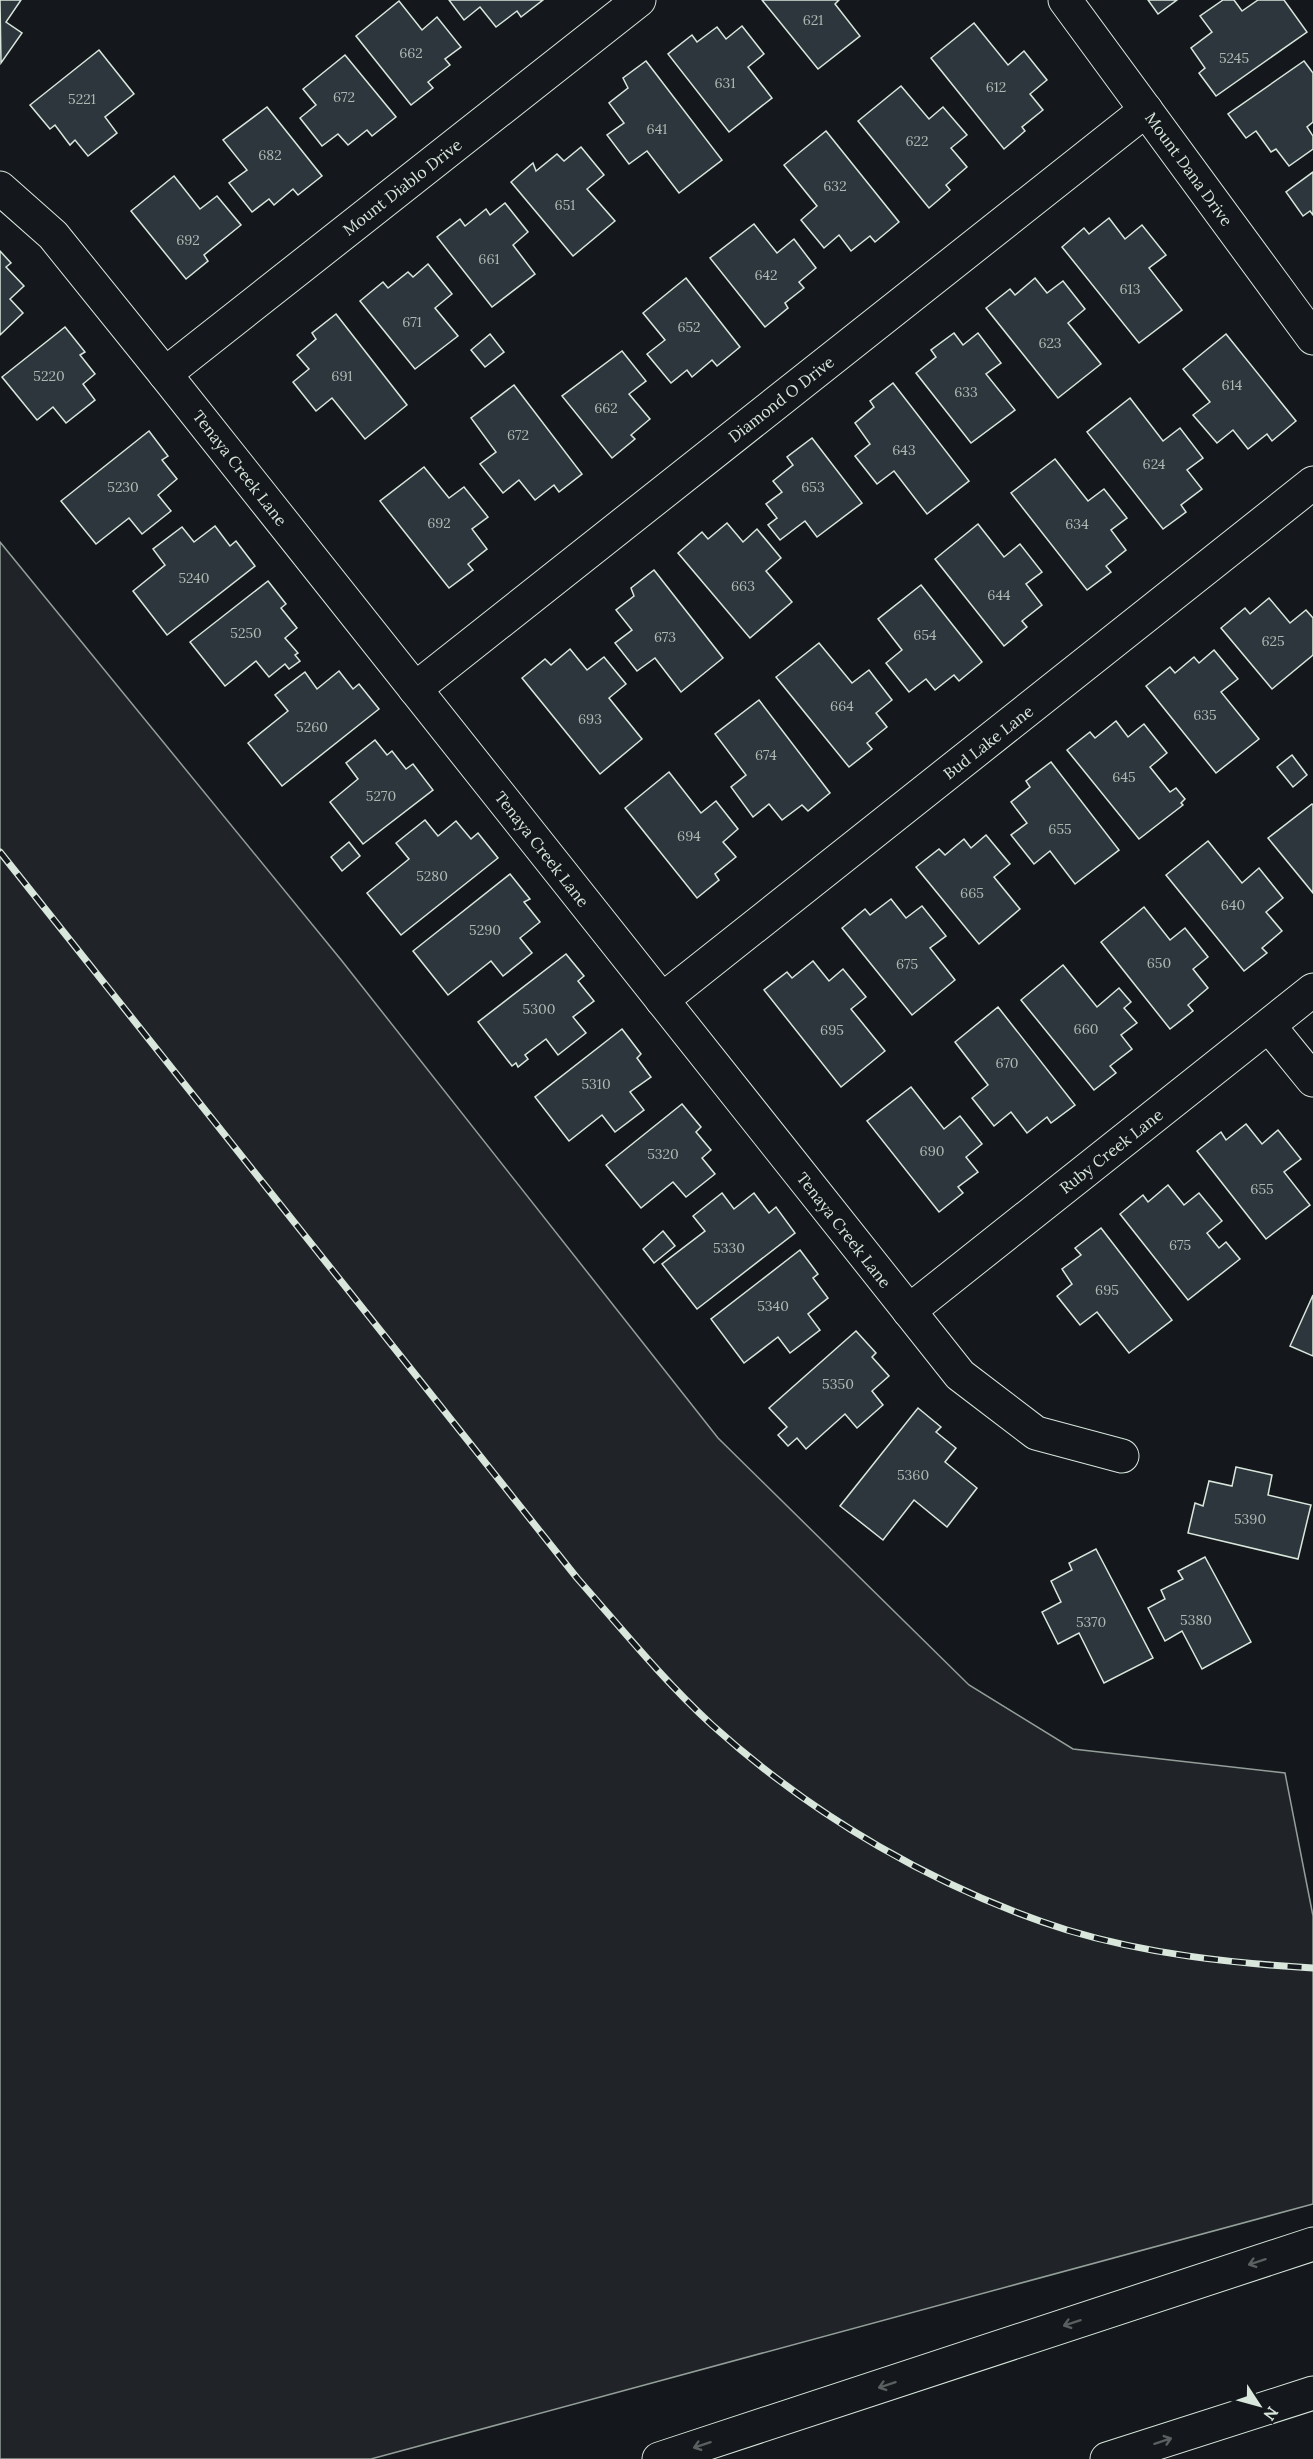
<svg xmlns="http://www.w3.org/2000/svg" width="1313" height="2459" font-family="Lora,serif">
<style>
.green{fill:#202428;stroke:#939e99;stroke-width:1.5}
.building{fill:#2c363c;stroke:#d8e6dc;stroke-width:1.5}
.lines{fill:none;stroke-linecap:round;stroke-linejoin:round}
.minor-casing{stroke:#d8e6dc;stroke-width:35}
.motorway-casing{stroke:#d8e6dc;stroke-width:35}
.minor{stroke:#14181c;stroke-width:33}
.motorway{stroke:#14181c;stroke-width:33}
.rail-casing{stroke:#d8e6dc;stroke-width:7}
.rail{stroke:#14181c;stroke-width:4.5;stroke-dasharray:14;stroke-linecap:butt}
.oneway{stroke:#59605f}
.labels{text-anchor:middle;stroke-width:4.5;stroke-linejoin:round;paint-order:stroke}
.number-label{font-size:14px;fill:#adbab4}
.street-label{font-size:16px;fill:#d8e6dc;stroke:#14181c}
</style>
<rect width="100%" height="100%" fill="#14181c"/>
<!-- green -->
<path class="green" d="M0 542 342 961 718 1438 969 1685 1073 1749 1285 1773 1313 1916V2204L371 2459H0Z"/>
<!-- building -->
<g class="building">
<path d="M0 0H21L6 22 22 33 1 63Z"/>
<path d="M449 0H543L521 17 517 11 496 27 480 7 464 20Z"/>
<path d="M762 0H839L835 4 860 36 818 69Z"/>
<path d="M1148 0H1177L1158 14Z"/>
<path d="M1223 0H1234L1242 11 1258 0H1284L1307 32 1216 96 1199 73 1205 68 1191 48 1212 32 1200 16Z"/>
<path d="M399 1 422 30 437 17 461 47 445 59 450 65 428 82 433 88 411 105 356 36Z"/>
<path d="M974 23 1008 65 1024 51 1047 80 1030 94 1043 110 1022 127 1025 131 1004 149 931 58Z"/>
<path d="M742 26 764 54 748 67 772 98 729 132 668 54 692 35 697 42 717 27 726 39Z"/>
<path d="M99 50 134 94 105 117 117 133 88 156 75 140 70 145 55 125 50 129 30 105Z"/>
<path d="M345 55 396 117 372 136 367 130 348 145 338 134 322 146 300 118 316 105 303 89Z"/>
<path d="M646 61 722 160 679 193 647 151 629 164 607 135 624 123 609 103 628 88 623 78Z"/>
<path d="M1304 61 1313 73V122L1307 127 1313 136V149L1289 166 1276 149 1271 152 1256 131 1246 138 1228 114Z"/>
<path d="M901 86 929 119 943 107 967 135 951 148 967 167 946 185 950 190 929 208 858 121Z"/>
<path d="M267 107 322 176 298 195 293 189 274 205 269 199 252 212 229 183 247 170 223 140Z"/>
<path d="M826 131 899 222 875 242 870 236 851 251 839 235 824 248 801 220 817 206 784 165Z"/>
<path d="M581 147 604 175 587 189 615 221 573 256 511 182 533 163 536 171 557 154 564 161Z"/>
<path d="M1313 172V215L1310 211 1303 216 1286 192Z"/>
<path d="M174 176 200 209 217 196 241 225 204 255 208 261 186 279 131 211Z"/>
<path d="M505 203 528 232 513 245 535 274 492 307 437 237 460 219 465 226 486 209 490 215Z"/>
<path d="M1109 218 1125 239 1142 225 1166 255 1149 268 1182 310 1139 343 1062 247 1084 228 1089 234Z"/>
<path d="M754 224 777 253 794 239 816 268 799 282 804 288 785 303 788 308 765 327 710 258Z"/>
<path d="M0 251 11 263 6 267 24 286 10 299 23 313 0 335Z"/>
<path d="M428 264 452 294 435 308 458 336 415 369 360 301 383 282 388 288 408 272 413 277Z"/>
<path d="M686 278 740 347 717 366 712 360 692 377 687 370 671 383 647 354 665 340 643 313Z"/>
<path d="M1035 278 1047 293 1063 281 1085 309 1068 323 1101 364 1058 398 986 308 1010 289 1015 295Z"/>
<path d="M336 314 407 405 365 439 332 398 316 411 293 382 309 369 297 355 316 339 312 333Z"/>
<path d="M65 327 85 352 80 355 95 374 83 384 95 400 66 423 53 407 37 420 2 377Z"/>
<path d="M954 333 963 345 978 333 1001 363 986 374 1015 410 971 443 916 373 936 357 931 350Z"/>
<path d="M490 334 504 352 485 367 471 350Z"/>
<path d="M1226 334 1296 421 1272 441 1267 434 1248 449 1233 430 1217 443 1193 415 1210 402 1183 369Z"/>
<path d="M622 351 646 381 629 394 650 419 631 435 635 439 612 458 562 396Z"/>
<path d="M893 383 969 481 927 514 894 471 877 484 855 456 870 444 855 423 874 407 870 401Z"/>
<path d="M514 385 582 474 559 492 554 485 535 500 519 480 503 493 480 464 496 452 471 418Z"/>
<path d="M1130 398 1163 441 1180 428 1203 458 1187 470 1202 489 1181 505 1186 512 1163 529 1087 432Z"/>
<path d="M149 431 168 456 162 460 177 479 158 495 171 511 142 534 129 518 96 544 61 501Z"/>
<path d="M812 438 862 503 817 537 805 521 780 540 768 525 777 518 766 504 782 492 773 481 793 465 787 457Z"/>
<path d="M1055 459 1088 501 1104 489 1127 518 1111 530 1126 550 1106 566 1111 572 1087 590 1011 493Z"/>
<path d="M424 467 449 498 464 487 488 517 472 529 487 549 468 564 473 570 449 588 380 501Z"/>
<path d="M727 523 743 542 757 529 781 558 766 571 792 602 750 638 678 553 702 532 708 539Z"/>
<path d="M978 524 1004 557 1020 544 1042 572 1026 584 1042 605 1022 621 1027 627 1004 646 935 559Z"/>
<path d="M215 526 230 546 236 541 255 566 167 635 133 591 165 565 153 549 182 527 194 542Z"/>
<path d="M654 570 723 658 681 692 655 658 637 671 615 643 632 630 616 610 634 596 631 588Z"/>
<path d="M268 581 286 604 281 608 297 628 285 638 298 653 295 655 300 661 289 669 285 664 269 677 256 661 225 686 190 642Z"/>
<path d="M921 585 982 662 959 681 954 675 935 690 926 679 909 692 886 663 902 650 878 619Z"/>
<path d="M1269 598 1290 623 1306 610 1313 618V655L1272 689 1221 628 1245 608 1250 614Z"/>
<path d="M819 643 852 683 869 670 892 700 876 713 887 727 867 743 872 749 849 767 776 677Z"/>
<path d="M570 649 587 670 604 657 626 684 609 698 642 739 600 774 522 678 545 659 551 665Z"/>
<path d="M1214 650 1238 679 1221 692 1259 739 1216 773 1146 686 1170 667 1175 673 1194 657 1199 663Z"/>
<path d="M339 671 353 689 359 684 379 709 282 786 248 743 288 711 275 695 305 672 317 689Z"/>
<path d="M759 700 830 793 808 811 802 805 782 820 769 804 753 817 731 787 746 775 715 734Z"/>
<path d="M1116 721 1128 737 1144 724 1167 753 1150 767 1170 792 1176 788 1185 799 1181 803 1183 805 1139 839 1067 750 1090 732 1095 738Z"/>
<path d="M375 740 387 755 392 751 406 769 413 764 433 790 363 844 330 802 358 779 346 763Z"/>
<path d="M1292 755 1307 775 1293 787 1277 767Z"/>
<path d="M1051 762 1119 850 1075 884 1050 851 1034 864 1011 835 1027 823 1011 802 1030 787 1026 781Z"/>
<path d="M669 772 701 813 716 801 738 829 723 842 736 857 715 874 719 880 697 898 625 808Z"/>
<path d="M1312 804 1313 805V893L1268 838Z"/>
<path d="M425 820 438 836 456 821 471 839 478 833 498 858 401 935 367 893 409 859 396 843Z"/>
<path d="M986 835 1010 864 994 877 1020 909 979 944 916 867 939 849 945 855 964 839 971 848Z"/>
<path d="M1208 841 1242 883 1259 868 1283 898 1266 912 1282 931 1262 948 1267 953 1244 971 1166 875Z"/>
<path d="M349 842 360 856 342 871 331 857Z"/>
<path d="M510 874 530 899 524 902 540 922 520 938 532 953 503 976 491 961 448 995 413 951Z"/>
<path d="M891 899 906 918 922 906 946 936 930 948 955 980 912 1015 842 928 865 909 870 915Z"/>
<path d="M1144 907 1170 940 1185 928 1208 957 1193 969 1208 988 1188 1005 1193 1011 1170 1029 1101 942Z"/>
<path d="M566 954 584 976 578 981 594 1001 573 1017 586 1033 558 1055 546 1039 525 1055 528 1059 518 1067 516 1063 512 1066 478 1022Z"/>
<path d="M813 961 829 981 843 969 866 997 851 1009 885 1051 841 1087 764 990 787 972 792 978Z"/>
<path d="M1063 965 1097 1007 1119 988 1131 1002 1124 1008 1137 1023 1121 1035 1132 1049 1110 1066 1116 1073 1094 1090 1021 1000Z"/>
<path d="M998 1007 1075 1105 1051 1123 1047 1117 1027 1133 1011 1112 994 1126 972 1098 988 1085 955 1042Z"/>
<path d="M622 1029 641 1054 637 1058 651 1077 630 1092 644 1110 615 1132 602 1115 569 1141 535 1097Z"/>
<path d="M911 1087 944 1129 960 1116 982 1144 966 1157 978 1172 958 1187 963 1193 939 1212 867 1121Z"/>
<path d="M682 1104 701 1127 696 1132 711 1150 702 1158 715 1174 686 1197 673 1182 641 1208 606 1165Z"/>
<path d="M1246 1124 1262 1144 1278 1130 1301 1159 1284 1172 1310 1205 1266 1239 1197 1151 1221 1132 1226 1140Z"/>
<path d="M1168 1185 1184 1205 1199 1193 1222 1221 1207 1233 1219 1248 1226 1242 1240 1259 1188 1300 1120 1214 1143 1195 1148 1202Z"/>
<path d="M722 1193 734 1209 754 1193 769 1213 776 1207 795 1233 697 1309 662 1264 705 1231 693 1216Z"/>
<path d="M1101 1228 1172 1320 1129 1353 1097 1312 1080 1325 1057 1296 1072 1284 1062 1269 1081 1255 1075 1248Z"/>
<path d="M663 1231 675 1246 654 1263 643 1249Z"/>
<path d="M800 1250 818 1274 813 1278 828 1298 808 1314 820 1330 790 1353 778 1337 744 1363 711 1319Z"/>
<path d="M1313 1295V1356L1290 1346Z"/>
<path d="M856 1331 876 1353 872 1357 889 1376 872 1391 883 1405 857 1428 845 1414 806 1449 797 1438 788 1446 778 1435 787 1427 769 1408Z"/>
<path d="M918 1408 941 1427 936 1432 956 1448 945 1462 977 1488 947 1527 914 1500 883 1540 840 1506Z"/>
<path d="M1236 1467 1272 1475 1268 1495 1311 1505 1298 1559 1188 1533 1195 1503 1203 1506 1209 1481 1232 1486Z"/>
<path d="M1096 1549 1153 1658 1104 1683 1079 1633 1058 1644 1042 1612 1061 1602 1051 1581 1072 1570 1069 1563Z"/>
<path d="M1205 1557 1251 1642 1202 1669 1182 1631 1165 1641 1148 1608 1165 1599 1161 1590 1183 1579 1178 1571Z"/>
</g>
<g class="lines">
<!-- minor casing -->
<g class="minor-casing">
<g id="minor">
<path d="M1065 0 1313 338"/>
<path d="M0 188 53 235 165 374 960 1375 1036 1433 1122 1456"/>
<path d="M165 374 639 0"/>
<path d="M415 689 1146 110"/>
<path d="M662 1000 1313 483"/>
<path d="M1269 1026 1313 1080"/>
<path d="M909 1311 1313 990"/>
</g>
</g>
<!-- motorway casing -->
<g class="motorway-casing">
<g id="motorway">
<path d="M659 2459 1313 2244"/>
<path d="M1107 2459 1313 2393"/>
</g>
</g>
<!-- minor -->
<use href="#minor" class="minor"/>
<!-- motorway -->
<use href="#motorway" class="motorway"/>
<!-- rail casing -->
<g class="rail-casing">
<path id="rail" d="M0 852 577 1578C621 1628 663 1680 712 1725 813 1816 937 1889 1067 1930 1147 1954 1230 1963 1313 1968"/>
</g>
<!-- rail -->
<use href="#rail" class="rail"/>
</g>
<!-- one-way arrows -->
<defs><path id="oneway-shaft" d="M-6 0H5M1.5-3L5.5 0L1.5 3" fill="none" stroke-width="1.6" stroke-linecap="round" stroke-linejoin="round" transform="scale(1.5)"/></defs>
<g class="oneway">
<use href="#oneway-shaft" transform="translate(1257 2262) rotate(162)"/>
<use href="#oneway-shaft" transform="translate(1072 2323) rotate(162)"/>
<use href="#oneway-shaft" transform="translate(887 2385) rotate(162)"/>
<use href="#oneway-shaft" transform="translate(1163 2441) rotate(-18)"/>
<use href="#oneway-shaft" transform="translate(702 2445) rotate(162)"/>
</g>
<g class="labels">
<!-- number labels -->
<g class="number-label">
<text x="813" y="25">621</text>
<text x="411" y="58">662</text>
<text x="1234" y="63">5245</text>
<text x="725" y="88">631</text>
<text x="996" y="92">612</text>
<text x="344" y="102">672</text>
<text x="82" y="104">5221</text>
<text x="657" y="134">641</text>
<text x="917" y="146">622</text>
<text x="270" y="160">682</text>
<text x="835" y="191">632</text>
<text x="565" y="210">651</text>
<text x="188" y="245">692</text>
<text x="489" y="264">661</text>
<text x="766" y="280">642</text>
<text x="1130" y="294">613</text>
<text x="412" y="327">671</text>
<text x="689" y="332">652</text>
<text x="1050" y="348">623</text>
<text x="49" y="381">5220</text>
<text x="342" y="381">691</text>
<text x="1232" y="390">614</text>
<text x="966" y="397">633</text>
<text x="606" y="413">662</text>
<text x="518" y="440">672</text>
<text x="904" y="455">643</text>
<text x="1154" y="469">624</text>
<text x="123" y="492">5230</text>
<text x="813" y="492">653</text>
<text x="439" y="528">692</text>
<text x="1077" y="529">634</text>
<text x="194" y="583">5240</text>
<text x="743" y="591">663</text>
<text x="999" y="600">644</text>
<text x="246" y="638">5250</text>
<text x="925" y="640">654</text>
<text x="665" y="642">673</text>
<text x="1273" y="646">625</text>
<text x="842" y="711">664</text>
<text x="1205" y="720">635</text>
<text x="590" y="724">693</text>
<text x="312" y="732">5260</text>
<text x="766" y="760">674</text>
<text x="1124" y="782">645</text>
<text x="381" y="801">5270</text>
<text x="1060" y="834">655</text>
<text x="689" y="841">694</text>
<text x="432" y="881">5280</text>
<text x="972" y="898">665</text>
<text x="1233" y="910">640</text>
<text x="485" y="935">5290</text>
<text x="1159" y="968">650</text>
<text x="907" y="969">675</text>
<text x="539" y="1014">5300</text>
<text x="1086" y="1034">660</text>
<text x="832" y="1035">695</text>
<text x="1007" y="1068">670</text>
<text x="596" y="1089">5310</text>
<text x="932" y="1156">690</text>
<text x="663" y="1159">5320</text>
<text x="1262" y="1194">655</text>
<text x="1180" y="1250">675</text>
<text x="729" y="1253">5330</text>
<text x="1107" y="1295">695</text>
<text x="773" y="1311">5340</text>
<text x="838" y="1389">5350</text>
<text x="913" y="1480">5360</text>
<text x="1250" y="1524">5390</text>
<text x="1196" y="1625">5380</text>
<text x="1091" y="1627">5370</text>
</g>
<!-- street labels -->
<g class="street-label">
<text transform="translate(1189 169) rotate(54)" y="6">Mount Dana Drive</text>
<text transform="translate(402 187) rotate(-38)" y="6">Mount Diablo Drive</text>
<text transform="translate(781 399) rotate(-38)" y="6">Diamond O Drive</text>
<text transform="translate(240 468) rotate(52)" y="6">Tenaya Creek Lane</text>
<text transform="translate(988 742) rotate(-38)" y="6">Bud Lake Lane</text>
<text transform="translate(542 849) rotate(52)" y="6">Tenaya Creek Lane</text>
<text transform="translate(1111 1151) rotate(-38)" y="6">Ruby Creek Lane</text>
<text transform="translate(844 1230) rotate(52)" y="6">Tenaya Creek Lane</text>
</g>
</g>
<!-- north arrow -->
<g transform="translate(1259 2405) rotate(126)" stroke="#14181c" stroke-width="4.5" paint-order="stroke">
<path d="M0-4.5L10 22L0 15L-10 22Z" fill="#d8e6dc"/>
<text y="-9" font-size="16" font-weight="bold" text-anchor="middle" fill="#d8e6dc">N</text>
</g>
</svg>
